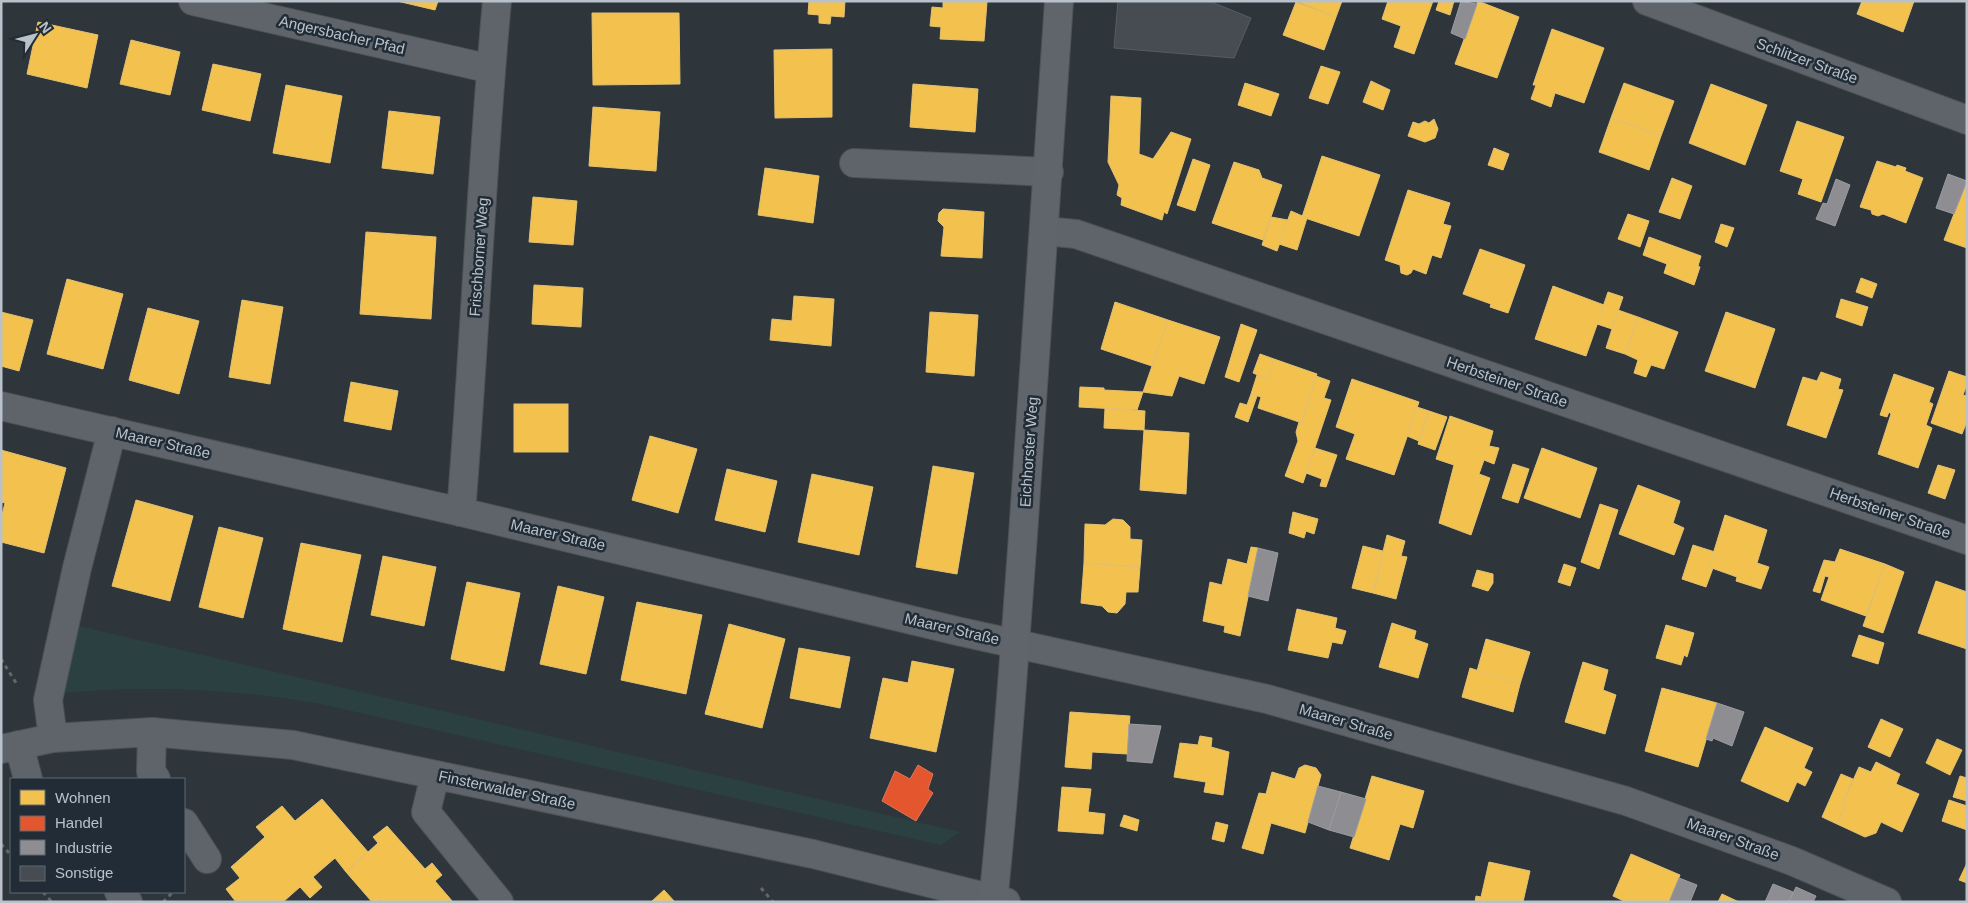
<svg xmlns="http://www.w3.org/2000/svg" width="1968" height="903" font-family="Helvetica,sans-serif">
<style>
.green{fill:#2b4041}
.homes{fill:#f2c14e;stroke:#e1c174}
.shops{fill:#e4572e;stroke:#d7775d}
.industry{fill:#8d8d92;stroke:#9a9da3}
.building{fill:#464c51;stroke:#565c63}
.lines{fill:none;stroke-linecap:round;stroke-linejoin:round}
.minor-casing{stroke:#4c5156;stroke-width:30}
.major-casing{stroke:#4c5258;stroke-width:30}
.path{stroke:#61676c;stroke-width:3;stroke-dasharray:4 4;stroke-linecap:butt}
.minor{stroke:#5e6469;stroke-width:28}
.major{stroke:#60656b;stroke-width:28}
.labels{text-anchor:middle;stroke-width:5;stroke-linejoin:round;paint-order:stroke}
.street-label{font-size:15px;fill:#b9c2cb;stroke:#212c36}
</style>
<rect width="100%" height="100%" fill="#2e353b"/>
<!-- green -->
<path class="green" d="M79 626 960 832 941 845 321 704C236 689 151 685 64 693L63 687Z"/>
<!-- homes -->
<g class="homes">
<path d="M397 1H438L435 10Z"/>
<path d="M809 1H845L844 17 831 16 830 24 819 23V15L808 14Z"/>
<path d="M943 1 987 2 984 41 940 39 941 27 930 26 932 7 943 8Z"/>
<path d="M1296 1H1342L1336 17Z"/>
<path d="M1388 1H1433L1414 54 1394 47 1401 26 1382 19Z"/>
<path d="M1439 1H1454L1450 15 1436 10Z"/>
<path d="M1478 1 1519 17 1497 78 1455 64Z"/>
<path d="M1862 1H1914L1903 32 1857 14Z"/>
<path d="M1296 2 1336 17 1324 50 1283 35Z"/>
<path d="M592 13H679L680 84 593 85Z"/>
<path d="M38 22 98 35 87 88 27 74Z"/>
<path d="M1552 29 1604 48 1584 103 1555 93 1551 107 1531 99 1536 85H1533Z"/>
<path d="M131 40 180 52 170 95 120 84Z"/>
<path d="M832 49V117L775 118 774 50Z"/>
<path d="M213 64 261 74 250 121 202 110Z"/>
<path d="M1321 66 1340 72 1328 104 1309 98Z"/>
<path d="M1371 81 1390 90 1383 110 1363 102Z"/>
<path d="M1245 83 1279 94 1271 116 1238 105Z"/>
<path d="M1624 83 1674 101 1661 136 1611 118Z"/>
<path d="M913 84 978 89 975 132 910 127Z"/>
<path d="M1711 84 1767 105 1745 165 1689 143Z"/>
<path d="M286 85 342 96 330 163 273 153Z"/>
<path d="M1111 96 1141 98 1139 154 1153 159 1171 132 1191 139 1167 214 1164 212 1162 220 1121 205 1122 198 1117 195 1119 185 1108 162Z"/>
<path d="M593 107 660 112 656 171 589 166Z"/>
<path d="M389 111 440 117 433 174 382 168Z"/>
<path d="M1611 118 1661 136 1649 170 1599 152Z"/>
<path d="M1434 119 1438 129 1435 138 1425 142 1408 136 1413 122 1419 124 1425 121 1429 123Z"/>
<path d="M1797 121 1844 137 1821 202 1798 194 1803 179 1780 171Z"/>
<path d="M1494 148 1509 154 1503 170 1488 165Z"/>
<path d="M1322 156 1380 175 1359 236 1302 217Z"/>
<path d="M1193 159 1210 165 1195 211 1177 205Z"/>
<path d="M1877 161 1896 167 1897 165 1906 168 1905 171 1923 178 1906 223 1883 214 1878 216 1872 214 1871 210 1860 207Z"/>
<path d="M1234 162 1259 170 1262 178 1282 185 1263 240 1212 223Z"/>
<path d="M765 168 819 176 813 223 758 215Z"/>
<path d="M1672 178 1692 186 1680 219 1659 212Z"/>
<path d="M1965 185 1967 186V248L1944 240Z"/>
<path d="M1408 190 1450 203 1443 224 1451 226 1441 258 1432 255 1426 274 1413 269 1411 273 1407 275 1401 273 1400 265 1385 260Z"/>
<path d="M533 197 577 201 573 245 529 242Z"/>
<path d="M943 209 984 212 982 258 941 256 944 227 938 221 939 213Z"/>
<path d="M1291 211 1307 218 1297 250 1279 244Z"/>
<path d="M1628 214 1649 221 1640 247 1618 239Z"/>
<path d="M1271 217 1288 220 1277 251 1262 245Z"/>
<path d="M1721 224 1734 228 1727 247 1715 242Z"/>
<path d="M366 232 436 237 431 319 360 314Z"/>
<path d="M1649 237 1701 256 1698 266 1700 267 1694 285 1664 273 1667 264 1643 255Z"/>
<path d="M1480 249 1525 265 1508 313 1490 307 1491 304 1463 294Z"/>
<path d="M1861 278 1877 284 1872 298 1856 292Z"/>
<path d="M67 279 123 294 103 369 47 354Z"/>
<path d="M534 285 583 288 581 327 532 324Z"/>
<path d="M1553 286 1604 305 1586 356 1535 339Z"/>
<path d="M1608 292 1623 297 1612 329 1597 324Z"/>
<path d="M794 296 834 299 831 346 770 340 772 319 792 321Z"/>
<path d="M1841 299 1868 307 1862 326 1836 317Z"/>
<path d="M242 300 283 307 270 384 229 377Z"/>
<path d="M1115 302 1168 320 1152 366 1101 349Z"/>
<path d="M148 308 199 321 179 394 129 380Z"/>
<path d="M1618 310 1638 317 1625 354 1606 348Z"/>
<path d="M1 312 33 320 19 371 1 366Z"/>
<path d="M930 312 978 315 974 376 926 372Z"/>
<path d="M1726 312 1775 329 1755 388 1705 371Z"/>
<path d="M1638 317 1678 332 1664 369 1651 365 1646 377 1634 373 1638 360 1625 354Z"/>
<path d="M1168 320 1220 337 1204 384 1179 376 1172 396 1143 392Z"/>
<path d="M1241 324 1257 330 1239 382 1225 377Z"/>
<path d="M1260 354 1274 359 1267 379 1253 373Z"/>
<path d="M1274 359 1317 374 1302 423 1258 408 1261 397 1251 394 1257 375 1267 379Z"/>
<path d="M1949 371 1967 377V384L1963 395 1967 396V421L1962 434 1931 423Z"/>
<path d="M1821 372 1841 379 1838 389 1843 390 1826 438 1787 425 1803 377 1817 381Z"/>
<path d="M1894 374 1934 388 1929 402 1933 404 1926 425 1932 428 1918 468 1878 454 1891 414 1889 412 1887 417 1880 415Z"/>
<path d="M1316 376 1330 381 1324 398 1331 400 1303 483 1285 476 1298 441 1296 432 1299 422 1302 423Z"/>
<path d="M1352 379 1419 402 1394 475 1346 459 1355 434 1336 427Z"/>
<path d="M351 382 398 391 391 430 344 421Z"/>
<path d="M1080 387 1104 388V390L1143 392 1137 410 1079 407Z"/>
<path d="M1251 394 1257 396 1248 422 1235 417 1240 403 1247 405Z"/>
<rect x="514" y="404" width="54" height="48"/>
<path d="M1417 407 1429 411 1419 441 1407 436Z"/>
<path d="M1105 408 1145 411 1144 430 1104 428Z"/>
<path d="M1429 411 1447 417 1435 450 1418 444Z"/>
<path d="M1450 416 1493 431 1489 446 1499 448 1494 464 1484 460 1479 474 1490 478 1471 535 1439 523 1454 465 1436 459Z"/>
<path d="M1144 430 1189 433 1186 494 1140 490Z"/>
<path d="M650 436 697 449 678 513 632 500Z"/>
<path d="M1315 448 1337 455 1326 487 1320 486 1322 479 1306 473Z"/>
<path d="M1542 448 1597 468 1580 518 1524 498Z"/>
<path d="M1 450 66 468 44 553 1 542V519L5 503 1 502Z"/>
<path d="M1513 464 1529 469 1518 503 1502 498Z"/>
<path d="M1938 465 1955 470 1945 499 1928 493Z"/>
<path d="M933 466 974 473 957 574 916 567Z"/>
<path d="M727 469 777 481 765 532 715 520Z"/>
<path d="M812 474 873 487 859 555 798 542Z"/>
<path d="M1638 485 1680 501 1673 523 1684 528 1674 555 1619 534Z"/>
<path d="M136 500 193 516 170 601 112 586Z"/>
<path d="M1600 504 1618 510 1599 569 1581 562Z"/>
<path d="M1293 512 1318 519 1314 534 1306 531 1304 538 1289 533Z"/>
<path d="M1725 515 1767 530 1757 563 1769 567 1761 589 1736 581 1737 577 1709 567Z"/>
<path d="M1113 519 1123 520 1130 527V539L1142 540 1140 567 1084 563 1085 524 1105 525Z"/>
<path d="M219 527 263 538 243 618 199 607Z"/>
<path d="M1387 535 1405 541 1401 556 1407 557 1396 599 1373 593Z"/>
<path d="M301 543 361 555 342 642 283 629Z"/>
<path d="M1693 545 1715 552 1709 567 1713 568 1706 587 1682 579Z"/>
<path d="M1363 546 1383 551 1373 593 1352 588Z"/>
<path d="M1251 547 1258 548 1240 636 1224 632 1225 626 1203 621 1210 582 1222 585 1228 559 1247 564Z"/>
<path d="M1840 549 1885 564 1866 616 1821 600 1829 577 1825 576 1820 593 1813 591 1824 560 1835 562Z"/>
<path d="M383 556 436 567 424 626 371 615Z"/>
<path d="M1084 563 1140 567 1138 592H1126L1125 604 1117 613 1108 612 1102 606 1081 603Z"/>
<path d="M1564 564 1576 568 1570 586 1558 582Z"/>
<path d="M1885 564 1904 572 1883 633 1863 626Z"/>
<path d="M1477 570 1493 574V583L1488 591 1472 586Z"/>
<path d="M1936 581 1967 592V649L1918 633Z"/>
<path d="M467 582 520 593 504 671 451 659Z"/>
<path d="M558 586 604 597 586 674 540 664Z"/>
<path d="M637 602 702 615 686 694 621 680Z"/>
<path d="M1297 609 1337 618 1335 628 1346 631 1342 644 1332 642 1328 658 1288 650Z"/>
<path d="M1392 623 1416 631 1414 639 1428 644 1418 678 1379 667Z"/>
<path d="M729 624 785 639 762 728 705 714Z"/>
<path d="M1666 625 1694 633 1687 657 1684 655 1681 665 1656 658Z"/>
<path d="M1859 635 1884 643 1878 664 1852 656Z"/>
<path d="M1486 639 1530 652 1520 684 1477 671Z"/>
<path d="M799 648 850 657 840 708 790 698Z"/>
<path d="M912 661 954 669 936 752 870 738 883 678 908 683Z"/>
<path d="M1583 662 1608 670 1603 690 1616 695 1605 734 1565 722Z"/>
<path d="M1470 668 1520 684 1513 712 1462 697Z"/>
<path d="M1662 688 1717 703 1698 767 1645 751Z"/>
<path d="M1070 712 1130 716 1127 754 1092 752 1091 769 1065 767Z"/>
<path d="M1881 719 1903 729 1890 757 1868 747Z"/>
<path d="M1765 727 1813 748 1804 768 1812 772 1805 786 1797 782 1788 802 1741 781Z"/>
<path d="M1200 736 1212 738 1211 747 1229 752 1223 795 1204 792 1206 782 1174 777 1180 743 1198 745Z"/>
<path d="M1937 739 1962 750 1950 775 1926 763Z"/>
<path d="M1876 762 1900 774 1896 784 1919 794 1902 832 1881 822 1876 833 1865 837 1837 824 1845 807 1842 805 1859 767 1871 772Z"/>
<path d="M1305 765 1316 768 1321 775 1305 833 1271 823 1263 854 1242 848 1259 793 1266 794 1272 772 1295 779 1299 768Z"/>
<path d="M1841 774 1853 779 1842 805 1845 807 1837 824 1822 817Z"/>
<path d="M1372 776 1424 791 1413 828 1400 824 1389 860 1350 848Z"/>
<path d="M1960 776 1967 778V801L1953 797Z"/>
<path d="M1062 787 1091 789 1088 812 1105 814 1103 834 1058 831Z"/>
<path d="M322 799 368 852 346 872 335 858 313 877 322 887 310 898 300 887 283 902H236L226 889 240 878 231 867 265 837 256 827 282 806 295 821Z"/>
<path d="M1949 800 1967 806V830L1942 821Z"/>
<path d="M1124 815 1139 820 1137 831 1120 826Z"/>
<path d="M1216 822 1228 825 1224 842 1212 839Z"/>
<path d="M387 826 425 869 432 863 442 875 435 881 453 902H383L381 900 378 902H372L346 872 378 843 373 837Z"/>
<path d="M1631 854 1680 875 1669 902H1626L1613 896Z"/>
<path d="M1489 862 1530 871 1523 902H1475L1476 896 1481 897Z"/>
<path d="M1967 863V883L1959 880Z"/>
<path d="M664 890 675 902H651Z"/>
<path d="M1722 894 1739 902H1718Z"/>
</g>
<!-- shops -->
<path class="shops" d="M918 765 933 774 928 789 933 793 916 821 882 801 895 771 910 779Z"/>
<!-- industry -->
<g class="industry">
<path d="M1461 1 1477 4 1465 39 1451 33Z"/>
<path d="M1948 174 1967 181 1954 214 1936 208Z"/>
<path d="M1836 179 1850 185 1835 226 1816 219 1823 203 1827 204Z"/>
<path d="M1258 548 1278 553 1268 601 1248 596Z"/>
<path d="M1717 703 1744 712 1732 746 1713 738 1712 741 1706 739Z"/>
<path d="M1129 724 1161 726 1152 763 1127 761Z"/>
<path d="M1318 786 1341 792 1329 830 1308 822Z"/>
<path d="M1341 792 1366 799 1354 837 1329 830Z"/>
<path d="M1679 878 1697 885 1690 902H1669Z"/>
<path d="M1773 884 1793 892 1789 902H1765Z"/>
<path d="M1796 887 1816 896 1813 902H1789Z"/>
</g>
<!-- building -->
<path class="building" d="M1118 1H1209L1251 18 1234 58 1114 48Z"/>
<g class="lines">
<!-- minor casing -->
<g class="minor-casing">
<g id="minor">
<path d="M193 1 491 69"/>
<path d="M1647 1 1967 120"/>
<path d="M854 163 1049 172"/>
<path d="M1045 231 1076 234 1967 540"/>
<path d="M1 406 461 512 957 631 1267 699 1626 801 1792 861 1887 902"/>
<path d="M461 512C475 342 481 171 497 1"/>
<path d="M152 732 151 772 156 779"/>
<path d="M53 738 48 700 77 568 112 431"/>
<path d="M19 745 28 779"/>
<path d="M1 749 53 738 152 732 293 745 813 854 1006 902"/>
<path d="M435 775 426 812 499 902"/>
<path d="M184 823 207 859"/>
<path d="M119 892 128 902"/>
</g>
</g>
<!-- major casing -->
<g class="major-casing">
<path id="major" d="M993 902C1006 780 1014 658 1023 535 1036 357 1048 179 1059 1"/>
</g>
<!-- path -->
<g class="path">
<path d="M1 659 18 686"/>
<path d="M1 844 11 855"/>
<path d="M761 888 773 902"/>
<path d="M43 892 52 902"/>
<path d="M163 902 173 892"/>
</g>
<!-- minor -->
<use href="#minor" class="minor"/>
<!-- major -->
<use href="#major" class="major"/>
</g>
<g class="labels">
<!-- street labels -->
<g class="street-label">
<text transform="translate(342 35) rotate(13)" y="5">Angersbacher Pfad</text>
<text transform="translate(1807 61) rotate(20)" y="5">Schlitzer Straße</text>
<text transform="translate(479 257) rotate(-86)" y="5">Frischborner Weg</text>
<text transform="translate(1507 382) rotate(19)" y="5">Herbsteiner Straße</text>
<text transform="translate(163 443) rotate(13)" y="5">Maarer Straße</text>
<text transform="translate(1029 452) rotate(-86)" y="5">Eichhorster Weg</text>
<text transform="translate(1890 513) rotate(19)" y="5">Herbsteiner Straße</text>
<text transform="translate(558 535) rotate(13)" y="5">Maarer Straße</text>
<text transform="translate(952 629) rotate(13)" y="5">Maarer Straße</text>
<text transform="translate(1346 722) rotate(16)" y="5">Maarer Straße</text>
<text transform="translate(507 790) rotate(12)" y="5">Finsterwalder Straße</text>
<text transform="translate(1733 839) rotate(20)" y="5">Maarer Straße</text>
</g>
</g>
<!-- border -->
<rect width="1968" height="903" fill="none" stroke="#b9c2cb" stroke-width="5"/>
<!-- legend -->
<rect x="10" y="778" width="175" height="115" fill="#212c36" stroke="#5e6872"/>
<rect x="20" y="790" width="25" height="15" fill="#f2c14e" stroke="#5e6872"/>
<text x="55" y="803" font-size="15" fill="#b9c2cb">Wohnen</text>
<rect x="20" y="816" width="25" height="15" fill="#e4572e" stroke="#5e6872"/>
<text x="55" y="828" font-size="15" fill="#b9c2cb">Handel</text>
<rect x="20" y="840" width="25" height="15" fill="#8d8d92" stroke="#5e6872"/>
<text x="55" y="853" font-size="15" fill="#b9c2cb">Industrie</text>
<rect x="20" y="866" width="25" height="15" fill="#464c51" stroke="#5e6872"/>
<text x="55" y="878" font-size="15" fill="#b9c2cb">Sonstige</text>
<!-- north arrow -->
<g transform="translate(35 35) rotate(54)" stroke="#212c36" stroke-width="4" paint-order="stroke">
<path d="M0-4L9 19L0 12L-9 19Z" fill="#b9c2cb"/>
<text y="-8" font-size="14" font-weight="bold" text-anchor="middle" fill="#b9c2cb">N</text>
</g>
</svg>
